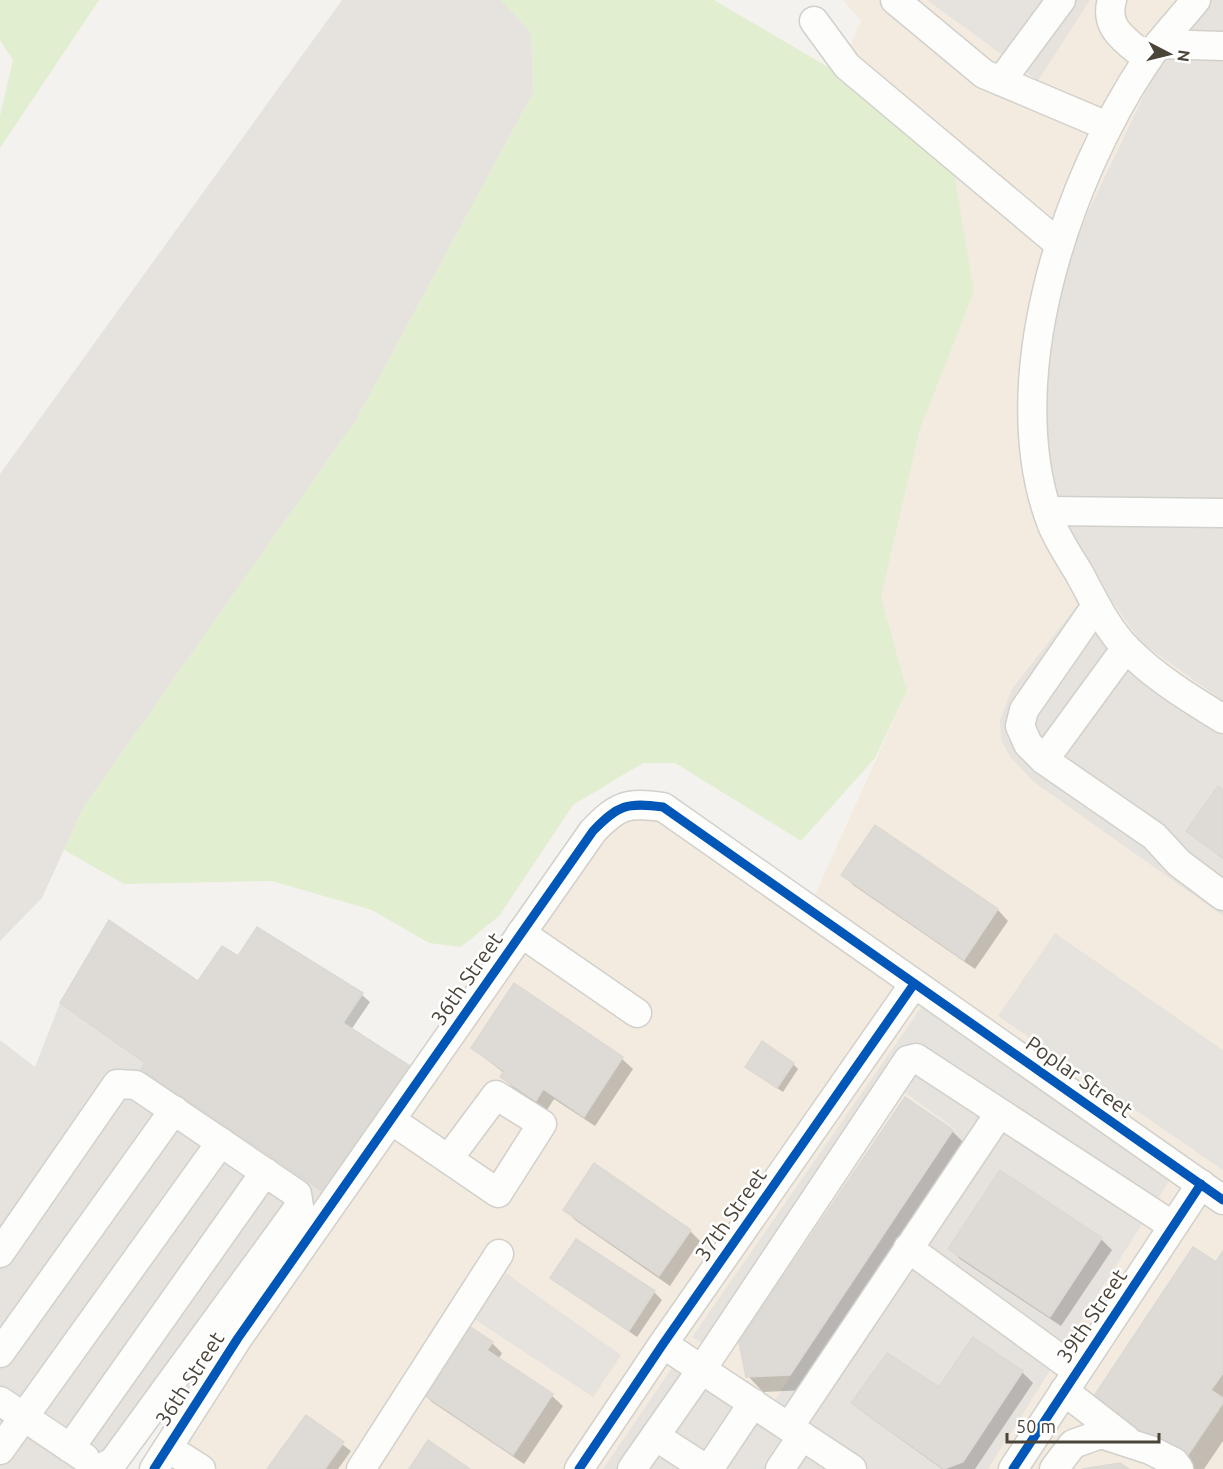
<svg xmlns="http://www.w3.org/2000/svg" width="1223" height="1469" font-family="Ubuntu,sans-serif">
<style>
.commercial{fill:#f3ebdf}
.industrial{fill:#e6e2de}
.green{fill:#e1eecf}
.parking{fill:#e6e3df;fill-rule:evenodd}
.shadow{fill:#0003}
.building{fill:#dedbd6;stroke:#dcd9d4;stroke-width:1.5}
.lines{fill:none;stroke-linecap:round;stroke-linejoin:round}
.minor-casing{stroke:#d2d0cb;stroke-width:31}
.minor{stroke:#fdfdfc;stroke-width:28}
.cycleway-casing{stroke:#fff;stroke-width:13}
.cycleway{stroke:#0057b8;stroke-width:9}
.labels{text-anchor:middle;stroke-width:5;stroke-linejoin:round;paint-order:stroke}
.street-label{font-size:21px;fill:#4b4439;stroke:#fff}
</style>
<rect width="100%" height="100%" fill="#f4f2ee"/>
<!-- commercial -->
<path class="commercial" d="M843 0H1223V1469H154L593 831 639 804 808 910 907 691 881 597 920 429 974 292 838 73 861 21Z"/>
<!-- industrial -->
<path class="industrial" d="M342 0H501L531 32 533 93 356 420 83 808 42 898 0 941V474Z"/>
<!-- green -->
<g class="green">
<path d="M0 0H99L0 148V116L13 60 0 40Z"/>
<path d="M501 0H714L838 73 953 167 974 292 920 429 881 597 907 691 875 758 801 841 675 763H643L573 805 499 916 461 947 429 943 372 910 272 881 124 884 64 850 83 808 356 420 533 93 531 32Z"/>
</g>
<!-- parking -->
<g class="parking">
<path d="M927 0H1090L1038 81Z"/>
<path d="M1211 0H1223V701L1142 643 1082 560 1052 477 1046 433 1051 325 1066 268 1087 214 1159 64Z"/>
<path d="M1079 603 1108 642 1195 717 1223 736V916L1034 782 1011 758 1001 740 1000 720 1012 689Z"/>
<path d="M1055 933 1223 1050V1170L998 1016Z"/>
<path d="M60 1003 145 1063 141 1069 326 1193 124 1469H0V1040L35 1067Z"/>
<path d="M923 1005 1176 1170 988 1469H863L771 1406 955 1129 904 1092 725 1358 692 1337ZM1000 1170 1102 1238 1050 1317 948 1249ZM973 1337 1023 1371 963 1462 939 1387Z"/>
<path d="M506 1273 621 1355 593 1397 474 1319Z"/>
<path d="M674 1365 829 1469H603Z"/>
</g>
<!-- shadow -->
<g class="shadow">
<path d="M1223 792V859L1188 831Z"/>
<path d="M876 827 998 910 1008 921 975 969 853 885 843 875Z"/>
<path d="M258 929 362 995 370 1002 351 1030 334 1199 151 1076 143 1069 146 1064 62 1003 199 983 238 959Z"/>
<path d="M515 986 622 1059 633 1069 595 1126 554 1099 547 1110 512 1087 502 1076 504 1073 472 1048Z"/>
<path d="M793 1064 798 1069 783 1092 752 1071Z"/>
<path d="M952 1131 967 1146 805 1390 763 1392 748 1376Z"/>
<path d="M1001 1172 1101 1239 1112 1250 1061 1326 960 1259 950 1248Z"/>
<path d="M565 1210 690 1231 700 1241 670 1286 575 1220Z"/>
<path d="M1223 1253V1441L1204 1469H1192L1110 1414Z"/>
<path d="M552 1278 654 1292 662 1300 637 1337Z"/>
<path d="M492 1343 502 1353 498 1360 552 1396 563 1406 524 1464 432 1402 422 1392Z"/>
<path d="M1022 1372 1033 1383 975 1469H942L864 1413 853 1403Z"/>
<path d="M306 1417 351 1451 338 1469H269Z"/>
</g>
<!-- building -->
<g class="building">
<path d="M1218 786 1223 790V858L1186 831Z"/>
<path d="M875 825 998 909 964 960 841 875Z"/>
<path d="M109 920 198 981 222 946 238 956 257 927 363 993 343 1023 413 1068 326 1193 141 1069 145 1063 60 1003Z"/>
<path d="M514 983 623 1057 584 1117 543 1089 536 1101 500 1077 504 1071 471 1048Z"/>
<path d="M762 1041 794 1063 777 1088 745 1067Z"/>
<path d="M905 1097 953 1130 790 1375 746 1377 739 1342Z"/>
<path d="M594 1163 691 1230 659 1276 563 1210Z"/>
<path d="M1000 1170 1102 1238 1050 1317 948 1249Z"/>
<path d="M576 1239 655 1291 629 1331 550 1278Z"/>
<path d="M1193 1247 1216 1262 1223 1251V1373L1211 1390 1223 1398V1403L1184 1461 1092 1399Z"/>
<path d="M466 1324 493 1342 487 1350 553 1394 513 1455 420 1392Z"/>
<path d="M973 1337 1023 1371 963 1462 944 1469 851 1403 887 1353 939 1387Z"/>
<path d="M306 1415 344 1442 325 1469H267Z"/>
<path d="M428 1440 470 1469H409Z"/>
<path d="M1120 1463 1129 1469H1082Z"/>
</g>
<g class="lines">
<!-- minor casing -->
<g class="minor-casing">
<g id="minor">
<path d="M895 0 984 74 1107 126"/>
<path d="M1112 0C1103 29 1128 42 1148 59"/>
<path d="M1196 0C1180 20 1161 39 1147 60 1066 181 997 383 1052 525 1059 542 1070 558 1079 573 1093 599 1107 629 1128 650 1156 678 1189 698 1223 719"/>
<path d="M814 21 847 66 1059 244"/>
<path d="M1159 44 1223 46"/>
<path d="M1001 81 1061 0"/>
<path d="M1048 511 1223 513"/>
<path d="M1096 606 1024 710 1020 726 1028 744 1044 760 1154 836 1179 863 1223 896"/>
<path d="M1044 760 1126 648"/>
<path d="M521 933 637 1013"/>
<path d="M391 1120 498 1193 542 1124 496 1095 449 1158"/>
<path d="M908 1248 1077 1371"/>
<path d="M0 1253 117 1084 136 1085 297 1194 299 1207 113 1462 98 1469"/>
<path d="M663 1344 852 1469"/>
<path d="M0 1353 174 1110"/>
<path d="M1064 1391 1126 1439"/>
<path d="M0 1401 85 1458"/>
<path d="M789 1427 999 1114"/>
<path d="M655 1436 706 1469"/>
<path d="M70 1448 265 1172"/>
<path d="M168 1448 201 1469"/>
<path d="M0 1450 221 1142"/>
<path d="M154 1469 238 1338 593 831C618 805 627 802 663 807L1223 1200"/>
<path d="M361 1469 499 1254"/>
<path d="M579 1469 663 1344 914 984"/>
<path d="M632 1469 702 1369 908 1060 916 1058 1173 1226"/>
<path d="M709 1469 753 1403"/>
<path d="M780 1469 802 1436"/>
<path d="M1013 1469 1201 1184"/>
<path d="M1054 1469 1073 1444 1101 1434 1150 1450 1174 1462 1179 1469"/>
</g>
</g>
<!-- minor -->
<use href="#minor" class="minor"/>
<!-- cycleway casing -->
<g class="cycleway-casing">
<g id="cycleway">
<path d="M154 1469 238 1338 593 831C618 805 627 802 663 807L1223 1200"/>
<path d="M579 1469 663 1344 914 984"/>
<path d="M1013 1469 1201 1184"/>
</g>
</g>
<!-- cycleway -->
<use href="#cycleway" class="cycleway"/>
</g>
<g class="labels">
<!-- street labels -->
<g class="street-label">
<text transform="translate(467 979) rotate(-55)" y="7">36th Street</text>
<text transform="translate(1079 1077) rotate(35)" y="7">Poplar Street</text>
<text transform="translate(731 1215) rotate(-55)" y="7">37th Street</text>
<text transform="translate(1092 1316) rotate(-56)" y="7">39th Street</text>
<text transform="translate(190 1379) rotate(-57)" y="7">36th Street</text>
</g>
</g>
<!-- north arrow -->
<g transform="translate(1169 54) rotate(97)" stroke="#ffffff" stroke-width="4.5" paint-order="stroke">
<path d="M0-4.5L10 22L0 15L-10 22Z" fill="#4b4439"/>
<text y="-9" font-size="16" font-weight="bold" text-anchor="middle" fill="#4b4439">N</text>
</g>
<!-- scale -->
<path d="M1007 1433v9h152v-9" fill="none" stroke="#4b4439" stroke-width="3"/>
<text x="1016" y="1433" font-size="18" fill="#4b4439" stroke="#ffffff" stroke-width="4.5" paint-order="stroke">50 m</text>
</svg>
